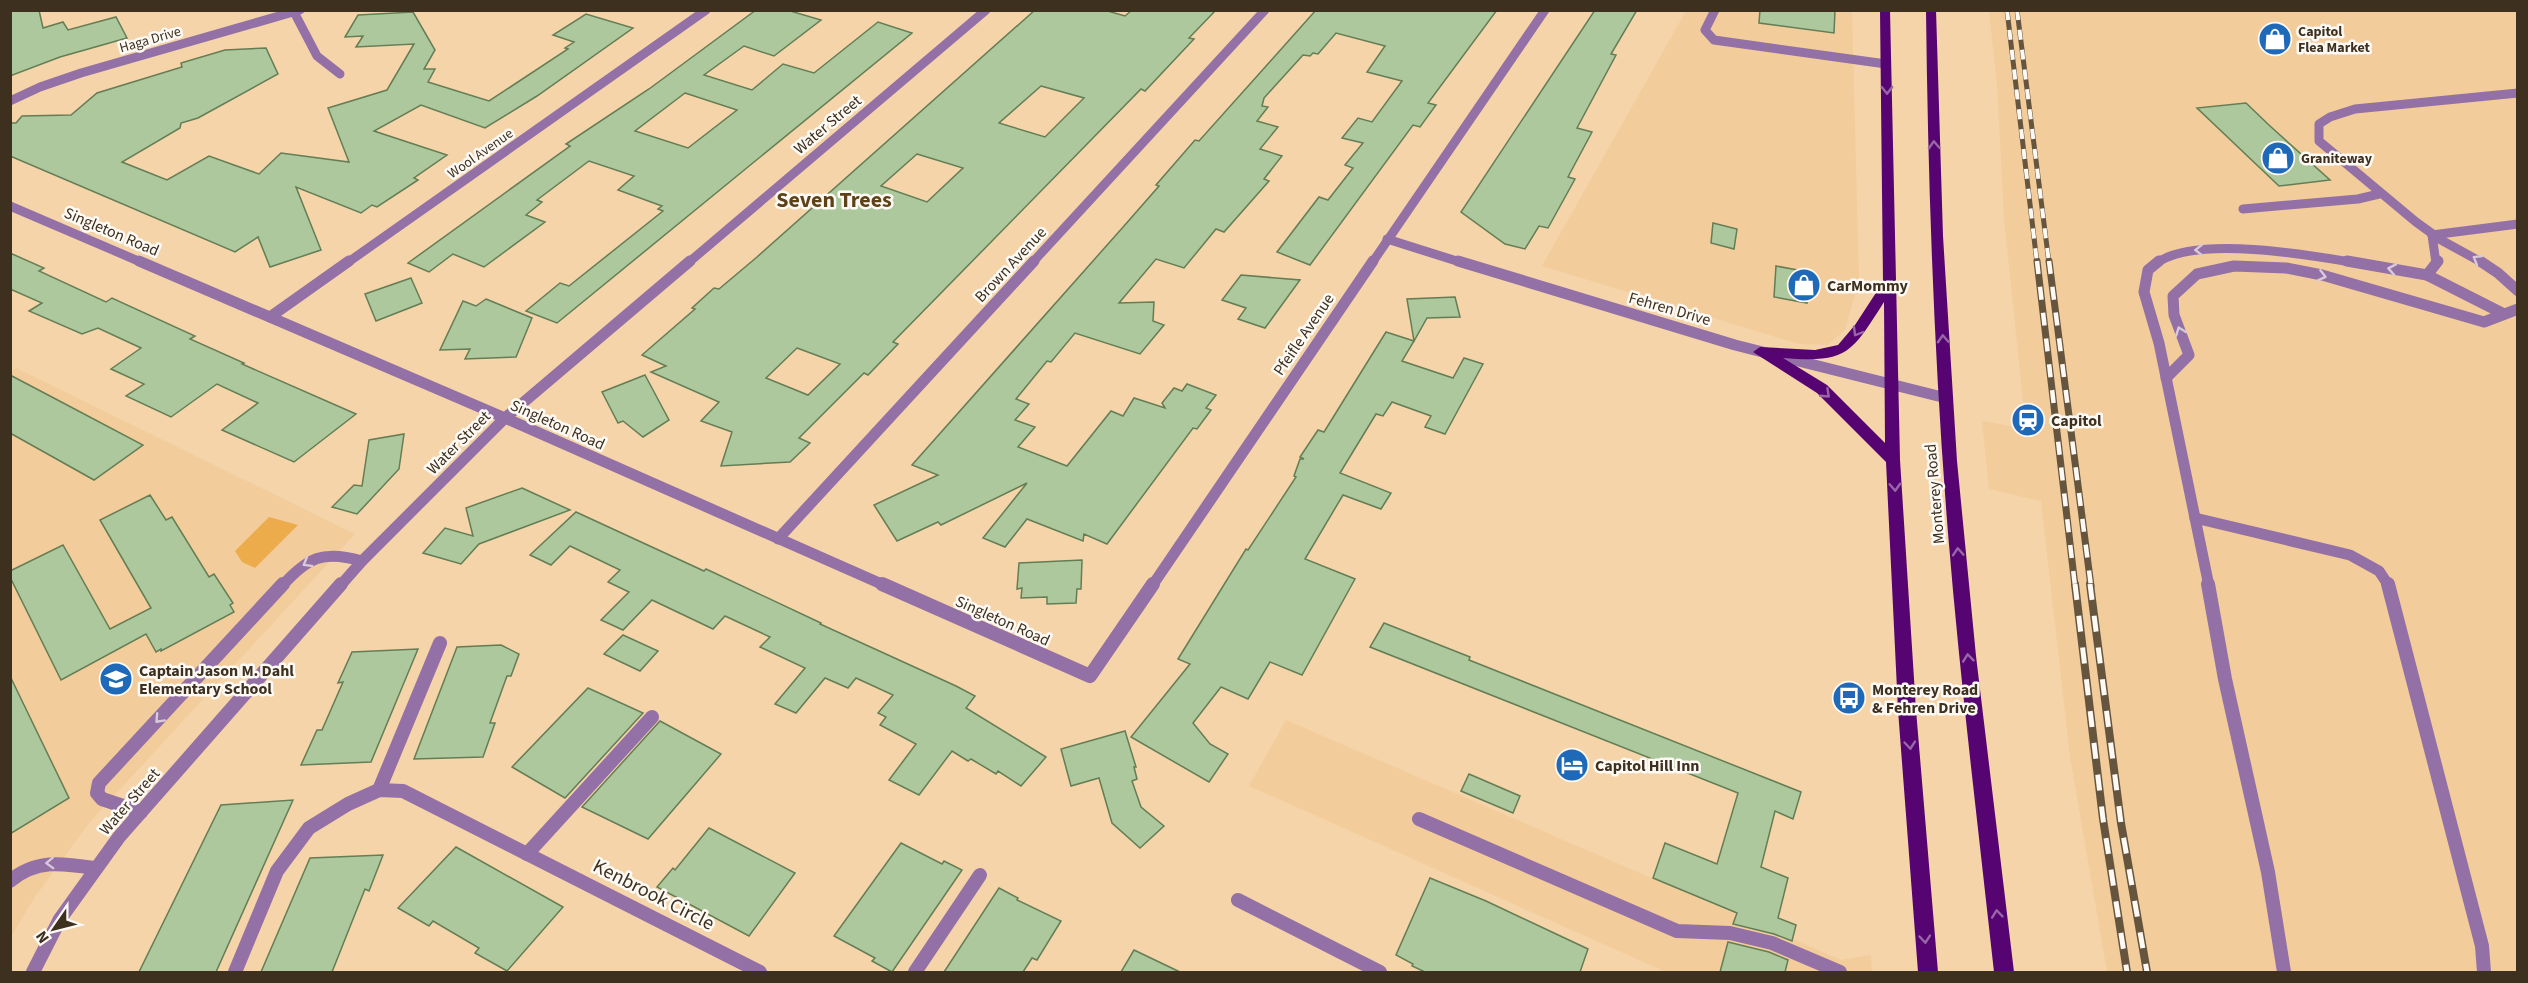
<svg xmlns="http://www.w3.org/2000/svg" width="2528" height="983" font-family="'Source Sans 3',sans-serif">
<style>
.built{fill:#f2cc9a}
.green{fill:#edac4c}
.building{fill:#acc89c;stroke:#647d54;stroke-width:1.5;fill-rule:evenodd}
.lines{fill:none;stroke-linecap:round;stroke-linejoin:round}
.service-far2{stroke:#9370a5;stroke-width:9}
.service-far1{stroke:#9370a5;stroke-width:11}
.service{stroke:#9370a5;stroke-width:14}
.minor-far2{stroke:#9370a5;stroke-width:9}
.minor-far1{stroke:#9370a5;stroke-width:11}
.minor{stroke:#9370a5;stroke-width:14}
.tertiary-far1{stroke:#9370a5;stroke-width:9}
.tertiary{stroke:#9370a5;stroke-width:11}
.primary{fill:#550472;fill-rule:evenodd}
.rail-far2-casing{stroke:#66553e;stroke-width:5}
.rail-far1-casing{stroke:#66553e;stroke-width:7}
.rail-casing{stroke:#66553e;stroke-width:8}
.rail-far2{stroke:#fdfaf6;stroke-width:4;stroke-dasharray:10;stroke-linecap:butt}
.rail-far1{stroke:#fdfaf6;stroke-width:4.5;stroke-dasharray:13;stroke-linecap:butt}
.rail{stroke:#fdfaf6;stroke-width:5;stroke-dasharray:16;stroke-linecap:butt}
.oneway{stroke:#9866a7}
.oneway2{stroke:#d8cada}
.labels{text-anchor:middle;stroke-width:5;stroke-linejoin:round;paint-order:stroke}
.far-poi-label{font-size:14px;font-weight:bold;fill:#3d301f;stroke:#fdfaf6;text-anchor:start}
.far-street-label{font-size:14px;fill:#3d301f;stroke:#fdfaf6}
.street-label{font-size:16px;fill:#3d301f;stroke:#fdfaf6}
.poi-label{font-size:16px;font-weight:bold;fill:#3d301f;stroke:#fdfaf6;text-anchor:start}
.near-street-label{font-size:20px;fill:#3d301f;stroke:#fdfaf6}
.district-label{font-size:22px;font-weight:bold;fill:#5d4119;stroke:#fdfaf6}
</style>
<rect width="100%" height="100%" fill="#f5d4a9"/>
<!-- built -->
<g class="built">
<path d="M1686 11H1852L1859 280 1845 330 1828 345 1799 344 1542 266Z"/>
<path d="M1989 11H2517V972H2107L2070 756 2041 501 1989 489 1982 421 2026 429 2004 218 1997 84Z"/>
<path d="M16 368 355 534 89 823 35 897 11 936 10 372Z"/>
<path d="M1286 720 1841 960 1871 955 1872 972H1666L1249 786Z"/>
</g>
<!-- green -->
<path class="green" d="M269 517 298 525 255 568 242 562 235 551Z"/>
<!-- building -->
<g class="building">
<path d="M10 10H39L43 28 63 22 68 30 116 17 127 38 60 57 10 76Z"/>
<path d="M756 10H787L821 20 774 56 744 46 704 75 752 90 783 64 814 73 878 22 912 33 557 323 526 311 560 283 569 286 663 211 658 209 662 206 618 190 634 176 589 161 537 200 542 202 526 215 545 222 484 267 453 254 429 272 408 263 570 146 566 144 649 89ZM685 93 737 110 688 148 635 131Z"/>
<path d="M1035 10H1104L1125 16 1132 10H1216L1189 38 1194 39 1145 91 1141 89 893 342 898 344 868 375 864 373 799 438 810 443 790 462 721 466 732 432 701 421 719 402 651 372 666 366 642 355 695 309 692 308 714 288 719 289 757 257ZM1041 86 1084 98 1045 137 999 123ZM917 154 963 168 927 202 881 186ZM797 348 840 364 808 395 766 378Z"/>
<path d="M1316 10H1497L1428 103 1436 105 1420 127 1413 125 1310 265 1277 252 1319 197 1328 200 1353 168 1345 165 1363 143 1342 138 1358 118 1372 122 1402 81 1367 72 1385 46 1336 33 1318 54 1313 53 1310 56 1303 55 1264 98 1262 106 1268 107 1257 121 1278 127 1260 149 1282 156 1264 179 1269 181 1224 232 1216 229 1184 268 1156 259 1119 303 1154 302 1153 321 1164 325 1140 354 1075 333 1051 362 1047 361 1016 399 1029 404 1015 420 1035 427 1018 447 1067 466 1111 411 1123 416 1134 398 1165 408 1162 403 1174 388 1182 391 1187 384 1216 395 1206 408 1211 410 1197 429 1193 428 1107 544 1084 534 1083 541 1027 519 1005 547 983 538 1027 483 941 525 938 522 897 541 874 505 938 475 912 465 1124 226 1159 186 1156 185 1195 140 1199 141Z"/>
<path d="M1595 10H1637L1611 54 1616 55 1577 128 1592 132 1568 177 1575 179 1548 228 1539 226 1525 249 1505 244 1461 212Z"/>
<path d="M1760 10H1835L1834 33 1759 23Z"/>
<path d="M413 12 435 50 424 69H435L428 82 489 101 568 49 565 48 574 42 553 35 586 14 633 28 537 96 485 128 421 105 374 131 447 155 414 178 418 180 377 207 372 205 361 213 296 187 321 250 270 267 258 237 235 252 10 156V123H16L22 116 71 115 97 93 182 67 181 63 225 50 266 48 278 74 198 118 181 123 180 128 122 162 167 180 209 156 259 174 281 153 349 162 328 108 387 90 414 44 356 47 363 36 345 37 358 15Z"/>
<path d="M2246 103 2270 126 2330 180 2279 186 2197 108Z"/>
<path d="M1713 223 1737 229 1734 249 1711 243Z"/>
<path d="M10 253 44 268 39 271 106 302 112 298 195 336 190 339 244 363 242 364 356 414 294 462 222 430 258 403 217 384 171 417 126 396 144 384 111 369 141 348 98 328 82 334 29 311 42 303 10 289Z"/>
<path d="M1776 266 1809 272 1807 303 1774 297Z"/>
<path d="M1241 275 1300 280 1265 328 1238 319 1246 308 1222 300Z"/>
<path d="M411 278 422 303 376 321 365 294Z"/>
<path d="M1455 297 1460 317 1427 318 1414 341 1407 299Z"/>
<path d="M486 299 532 318 516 357 465 359 470 349 440 350 463 301 476 306Z"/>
<path d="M1386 332 1414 341 1402 361 1453 378 1464 358 1483 364 1445 434 1425 427 1431 416 1392 402 1383 416 1376 414 1340 473 1391 493 1381 509 1343 495 1305 559 1355 579 1302 675 1270 662 1248 699 1221 687 1193 723 1210 744 1228 754 1209 782 1131 737 1190 664 1178 659 1246 549 1248 550 1296 477 1294 476 1300 459H1304L1300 457 1318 430 1324 432Z"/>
<path d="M10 375 50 396 143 445 94 480 10 433Z"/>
<path d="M645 375 669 420 643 437 623 421 618 423 602 392Z"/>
<path d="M404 434 399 469 357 514 332 507 354 485 362 486 369 440Z"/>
<path d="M522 488 570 510 479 544 461 564 423 553 445 528 473 536 466 508Z"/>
<path d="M150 495 166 520 172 517 209 577 214 574 233 603 230 605 234 612 161 651V649L156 652 146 634 61 680 10 577V571L63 545 110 629 151 608 100 520Z"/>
<path d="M576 512 704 571 706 569 821 623 820 624 956 686 975 696 966 708 1046 757 1021 786 998 771 996 774 971 759 968 761 952 751 919 795 889 780 916 744 880 725 886 717 878 713 893 695 856 678 848 688 825 678 796 713 775 704 805 668 760 647 770 637 725 616 713 629 652 600 623 630 601 620 629 592 608 582 620 570 570 546 551 565 530 555Z"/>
<path d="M1082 560 1081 589H1077L1076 603 1047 604V597L1021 598 1022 588 1017 589 1019 563Z"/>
<path d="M1384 623 1470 657 1469 660 1801 792 1793 819 1775 811 1761 867 1788 878 1778 918 1796 925 1792 941 1774 934 1733 924 1737 913 1653 878 1665 843 1717 864 1738 793 1370 647Z"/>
<path d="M623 635 658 651 640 671 604 654Z"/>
<path d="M501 645 519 654 511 676H507L490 723H495L483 757 414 759 457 647Z"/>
<path d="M418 649 371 762 301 765 317 730H322L343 682 338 683 352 652Z"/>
<path d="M10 676 69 798 10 834Z"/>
<path d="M588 688 643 713 565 798 512 767Z"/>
<path d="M660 721 721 754 648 839 582 807Z"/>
<path d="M1125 731 1136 767H1134L1137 779 1132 781 1141 807 1164 826 1140 848 1112 823 1099 778 1071 786 1061 749Z"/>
<path d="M1469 774 1520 796 1513 813 1461 791Z"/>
<path d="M293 800 216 972H139L221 805Z"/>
<path d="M709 828 795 873 749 936 657 887 673 868 675 870Z"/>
<path d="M901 843 942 864 944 861 962 870 892 972 872 961 875 958 834 936Z"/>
<path d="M456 847 563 907 507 971 475 953 479 948 433 921 429 926 398 908Z"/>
<path d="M383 855 369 891 365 889 332 972H261L310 858Z"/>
<path d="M1430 878 1486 901 1588 949 1580 972H1425L1412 966 1413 964 1396 955Z"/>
<path d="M999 888 1018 898 1017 900 1061 921 1037 960 1032 958 1023 972H944Z"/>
<path d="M1728 942 1769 952 1788 960 1785 972H1720Z"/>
<path d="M1134 950 1180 972H1121Z"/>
</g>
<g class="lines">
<!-- service-far2 -->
<g class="service-far2">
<path d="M1715 10 1705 30 1714 40 1886 64"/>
<path d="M2243 209 2358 199 2379 194"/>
<path d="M2432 235 2518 224"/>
<path d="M2432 235 2436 263"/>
<path d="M2157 263C2195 235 2310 255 2356 263"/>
<path d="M2483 263 2441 240 2416 222 2319 141V124L2330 117 2355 109 2518 93"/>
</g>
<!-- service-far1 -->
<g class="service-far1">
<path d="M2159 261 2148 270 2144 292 2159 343 2209 586"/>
<path d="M2347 261 2427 275 2438 261"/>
<path d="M2480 261 2498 273 2518 291"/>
<path d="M2427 275 2504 314"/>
<path d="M2166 378 2189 355 2174 315 2173 296 2197 274 2234 266 2286 268 2322 275 2484 322 2518 309"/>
<path d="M2195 518 2350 555 2379 571 2389 586"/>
<path d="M282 586C308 557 323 550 362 561"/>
</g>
<!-- service -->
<g class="service">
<path d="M2208 584 2225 679 2268 872 2284 972"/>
<path d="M2388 584 2482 946 2484 972"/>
<path d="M379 790 440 643"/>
<path d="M141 812 102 799 97 793 99 783 283 584"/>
<path d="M1419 819 1677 931 1730 933 1772 943 1840 972"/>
<path d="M527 854 652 717"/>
<path d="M10 881C36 859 62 863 94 868"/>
<path d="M1238 900 1380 972"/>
<path d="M235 972 277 871 309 828 348 804 379 790 403 791 760 972"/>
<path d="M915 972 980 875"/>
</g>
<!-- minor-far2 -->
<g class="minor-far2">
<path d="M294 12 317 56 340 74"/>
<path d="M10 101 40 87 81 73 300 10"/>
<path d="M10 206 143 263"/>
<path d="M347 263 706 10"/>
<path d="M688 263 986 10"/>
<path d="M1032 263 1265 10"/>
<path d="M1372 263 1545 10"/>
</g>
<!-- minor-far1 -->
<g class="minor-far1">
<path d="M139 261 505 418 886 586"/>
<path d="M270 317 349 261"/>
<path d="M778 539 1034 261"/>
<path d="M340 586 362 561 505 418 690 261"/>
<path d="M1152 586 1373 261"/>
</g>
<!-- minor -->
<g class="minor">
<path d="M882 584 1090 676 1153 584"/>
<path d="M33 972 60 919 119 837 341 584"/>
</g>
<!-- tertiary-far1 -->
<path class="tertiary-far1" d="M1387 239 1463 263"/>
<!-- tertiary -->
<path class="tertiary" d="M1458 261 1735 345 1946 398"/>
<!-- primary -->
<g class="primary">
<path d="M1880 10H1890L1900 460 1916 710 1938 972H1918L1898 710 1886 462 1817 393 1753 352 1760 347 1815 350 1838 345 1855 325 1883 282ZM1884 302 1885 443 1827 385 1783 358C1847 363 1851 354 1884 302Z"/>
<path d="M1926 10H1936L1943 236 1957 461 1976 656 2014 972H1994C1978 826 1960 680 1948 533 1934 359 1928 185 1926 10Z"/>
</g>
<!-- rail-far2 casing -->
<g class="rail-far2-casing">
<g id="rail-far2">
<path d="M2007 10 2037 263"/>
<path d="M2017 10 2049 263"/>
</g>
</g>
<!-- rail-far1 casing -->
<g class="rail-far1-casing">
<g id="rail-far1">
<path d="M2037 261 2075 586"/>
<path d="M2049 261 2091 586"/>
</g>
</g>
<!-- rail casing -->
<g class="rail-casing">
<g id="rail">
<path d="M2075 584 2103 819 2127 972"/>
<path d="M2090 584 2121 823 2147 972"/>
</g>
</g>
<!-- rail-far2 -->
<use href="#rail-far2" class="rail-far2"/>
<!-- rail-far1 -->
<use href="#rail-far1" class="rail-far1"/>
<!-- rail -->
<use href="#rail" class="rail"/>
</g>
<!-- one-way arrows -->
<defs><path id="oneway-chevron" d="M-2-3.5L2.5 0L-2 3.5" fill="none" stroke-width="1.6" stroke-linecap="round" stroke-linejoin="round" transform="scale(1.5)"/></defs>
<g class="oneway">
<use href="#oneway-chevron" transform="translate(1887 90) rotate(89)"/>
<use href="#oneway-chevron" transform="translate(1934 145) rotate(-93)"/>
<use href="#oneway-chevron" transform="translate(1857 332) rotate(120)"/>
<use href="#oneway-chevron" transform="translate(1943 339) rotate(-93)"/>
<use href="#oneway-chevron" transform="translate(1826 394) rotate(43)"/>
<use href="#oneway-chevron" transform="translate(1895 487) rotate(87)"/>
<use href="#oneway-chevron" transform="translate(1958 552) rotate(-94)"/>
<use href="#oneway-chevron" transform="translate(1968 658) rotate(-96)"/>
<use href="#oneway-chevron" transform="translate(1910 745) rotate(85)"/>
<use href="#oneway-chevron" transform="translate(1997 914) rotate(-96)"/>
<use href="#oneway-chevron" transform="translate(1925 939) rotate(85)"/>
</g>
<g class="oneway2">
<use href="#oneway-chevron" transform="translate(2199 250) rotate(179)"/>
<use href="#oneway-chevron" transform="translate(2477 259) rotate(-150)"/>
<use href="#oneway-chevron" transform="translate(2392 269) rotate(-170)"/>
<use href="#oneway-chevron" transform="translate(2322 276) rotate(14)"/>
<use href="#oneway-chevron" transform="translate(2180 331) rotate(-111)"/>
<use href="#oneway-chevron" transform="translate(307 563) rotate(150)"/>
<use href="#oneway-chevron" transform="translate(159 719) rotate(133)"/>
<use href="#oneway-chevron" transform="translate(50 863) rotate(178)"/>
</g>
<!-- icons -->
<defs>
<g id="shop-disc" transform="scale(1.725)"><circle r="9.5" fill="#1f69b9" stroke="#fdfaf6"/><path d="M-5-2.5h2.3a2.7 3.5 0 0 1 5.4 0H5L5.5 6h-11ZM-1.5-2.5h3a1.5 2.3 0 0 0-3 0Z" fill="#fff"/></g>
<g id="station-disc" transform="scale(1.725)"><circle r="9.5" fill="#1f69b9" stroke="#fdfaf6"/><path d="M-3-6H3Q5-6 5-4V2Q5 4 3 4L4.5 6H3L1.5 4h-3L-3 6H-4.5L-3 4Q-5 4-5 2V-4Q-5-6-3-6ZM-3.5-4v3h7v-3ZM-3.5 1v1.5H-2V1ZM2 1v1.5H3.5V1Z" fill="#fff"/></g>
<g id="school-disc" transform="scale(1.725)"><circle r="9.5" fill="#1f69b9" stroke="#fdfaf6"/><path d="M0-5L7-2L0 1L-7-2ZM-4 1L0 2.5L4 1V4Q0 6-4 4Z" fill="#fff"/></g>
<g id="bus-disc" transform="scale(1.725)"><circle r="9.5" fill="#1f69b9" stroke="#fdfaf6"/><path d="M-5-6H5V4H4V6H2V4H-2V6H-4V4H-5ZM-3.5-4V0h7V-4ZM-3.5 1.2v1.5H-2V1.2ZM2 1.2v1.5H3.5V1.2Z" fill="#fff"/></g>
<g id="hotel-disc" transform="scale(1.725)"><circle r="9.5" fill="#1f69b9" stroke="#fdfaf6"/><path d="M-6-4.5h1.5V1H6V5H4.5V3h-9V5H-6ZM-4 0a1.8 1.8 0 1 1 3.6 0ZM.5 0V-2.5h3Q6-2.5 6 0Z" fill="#fff"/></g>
</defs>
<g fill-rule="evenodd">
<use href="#shop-disc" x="2275" y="39"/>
<use href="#shop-disc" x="2278" y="158"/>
<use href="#shop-disc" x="1804" y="285"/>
<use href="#station-disc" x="2028" y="420"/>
<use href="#school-disc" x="116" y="679"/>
<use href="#bus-disc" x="1849" y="698"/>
<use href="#hotel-disc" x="1572" y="765"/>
</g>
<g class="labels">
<!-- far-poi labels -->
<g class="far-poi-label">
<text x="2298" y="36">Capitol<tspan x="2298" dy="16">Flea Market</tspan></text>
<text x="2301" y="163">Graniteway</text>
</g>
<!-- far-street labels -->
<g class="far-street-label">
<text transform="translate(150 39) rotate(-16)" y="5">Haga Drive</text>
<text transform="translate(480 153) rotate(-35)" y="5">Wool Avenue</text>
</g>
<!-- street labels -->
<g class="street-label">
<text transform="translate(827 124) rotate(-40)" y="6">Water Street</text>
<text transform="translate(112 231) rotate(23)" y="6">Singleton Road</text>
<text transform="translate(1010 264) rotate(-47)" y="6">Brown Avenue</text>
<text transform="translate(1670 308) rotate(16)" y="6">Fehren Drive</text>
<text transform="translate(1303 334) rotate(-56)" y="6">Pfeifle Avenue</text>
<text transform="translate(558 424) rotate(24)" y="6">Singleton Road</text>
<text transform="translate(458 442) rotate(-45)" y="6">Water Street</text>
<text transform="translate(1934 494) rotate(-95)" y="6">Monterey Road</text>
<text transform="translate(1003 620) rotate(24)" y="6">Singleton Road</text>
<text transform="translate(129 801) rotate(-49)" y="6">Water Street</text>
</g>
<!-- poi labels -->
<g class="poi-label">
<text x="1827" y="291">CarMommy</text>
<text x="2051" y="426">Capitol</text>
<text x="139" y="676">Captain Jason M. Dahl<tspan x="139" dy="18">Elementary School</tspan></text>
<text x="1872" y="695">Monterey Road<tspan x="1872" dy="18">&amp; Fehren Drive</tspan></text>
<text x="1595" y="771">Capitol Hill Inn</text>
</g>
<!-- near-street labels -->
<g class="near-street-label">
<text transform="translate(654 894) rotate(27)" y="7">Kenbrook Circle</text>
</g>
<!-- district labels -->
<g class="district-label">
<text x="834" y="207">Seven Trees</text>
</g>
</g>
<!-- border -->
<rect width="2528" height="983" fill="none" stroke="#3d301f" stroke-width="24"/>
<!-- north arrow -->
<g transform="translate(54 929) rotate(235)" stroke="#fdfaf6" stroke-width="4.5" paint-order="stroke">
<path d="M0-4.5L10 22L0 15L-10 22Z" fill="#3d301f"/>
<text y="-9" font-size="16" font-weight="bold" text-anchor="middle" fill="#3d301f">N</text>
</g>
</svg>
